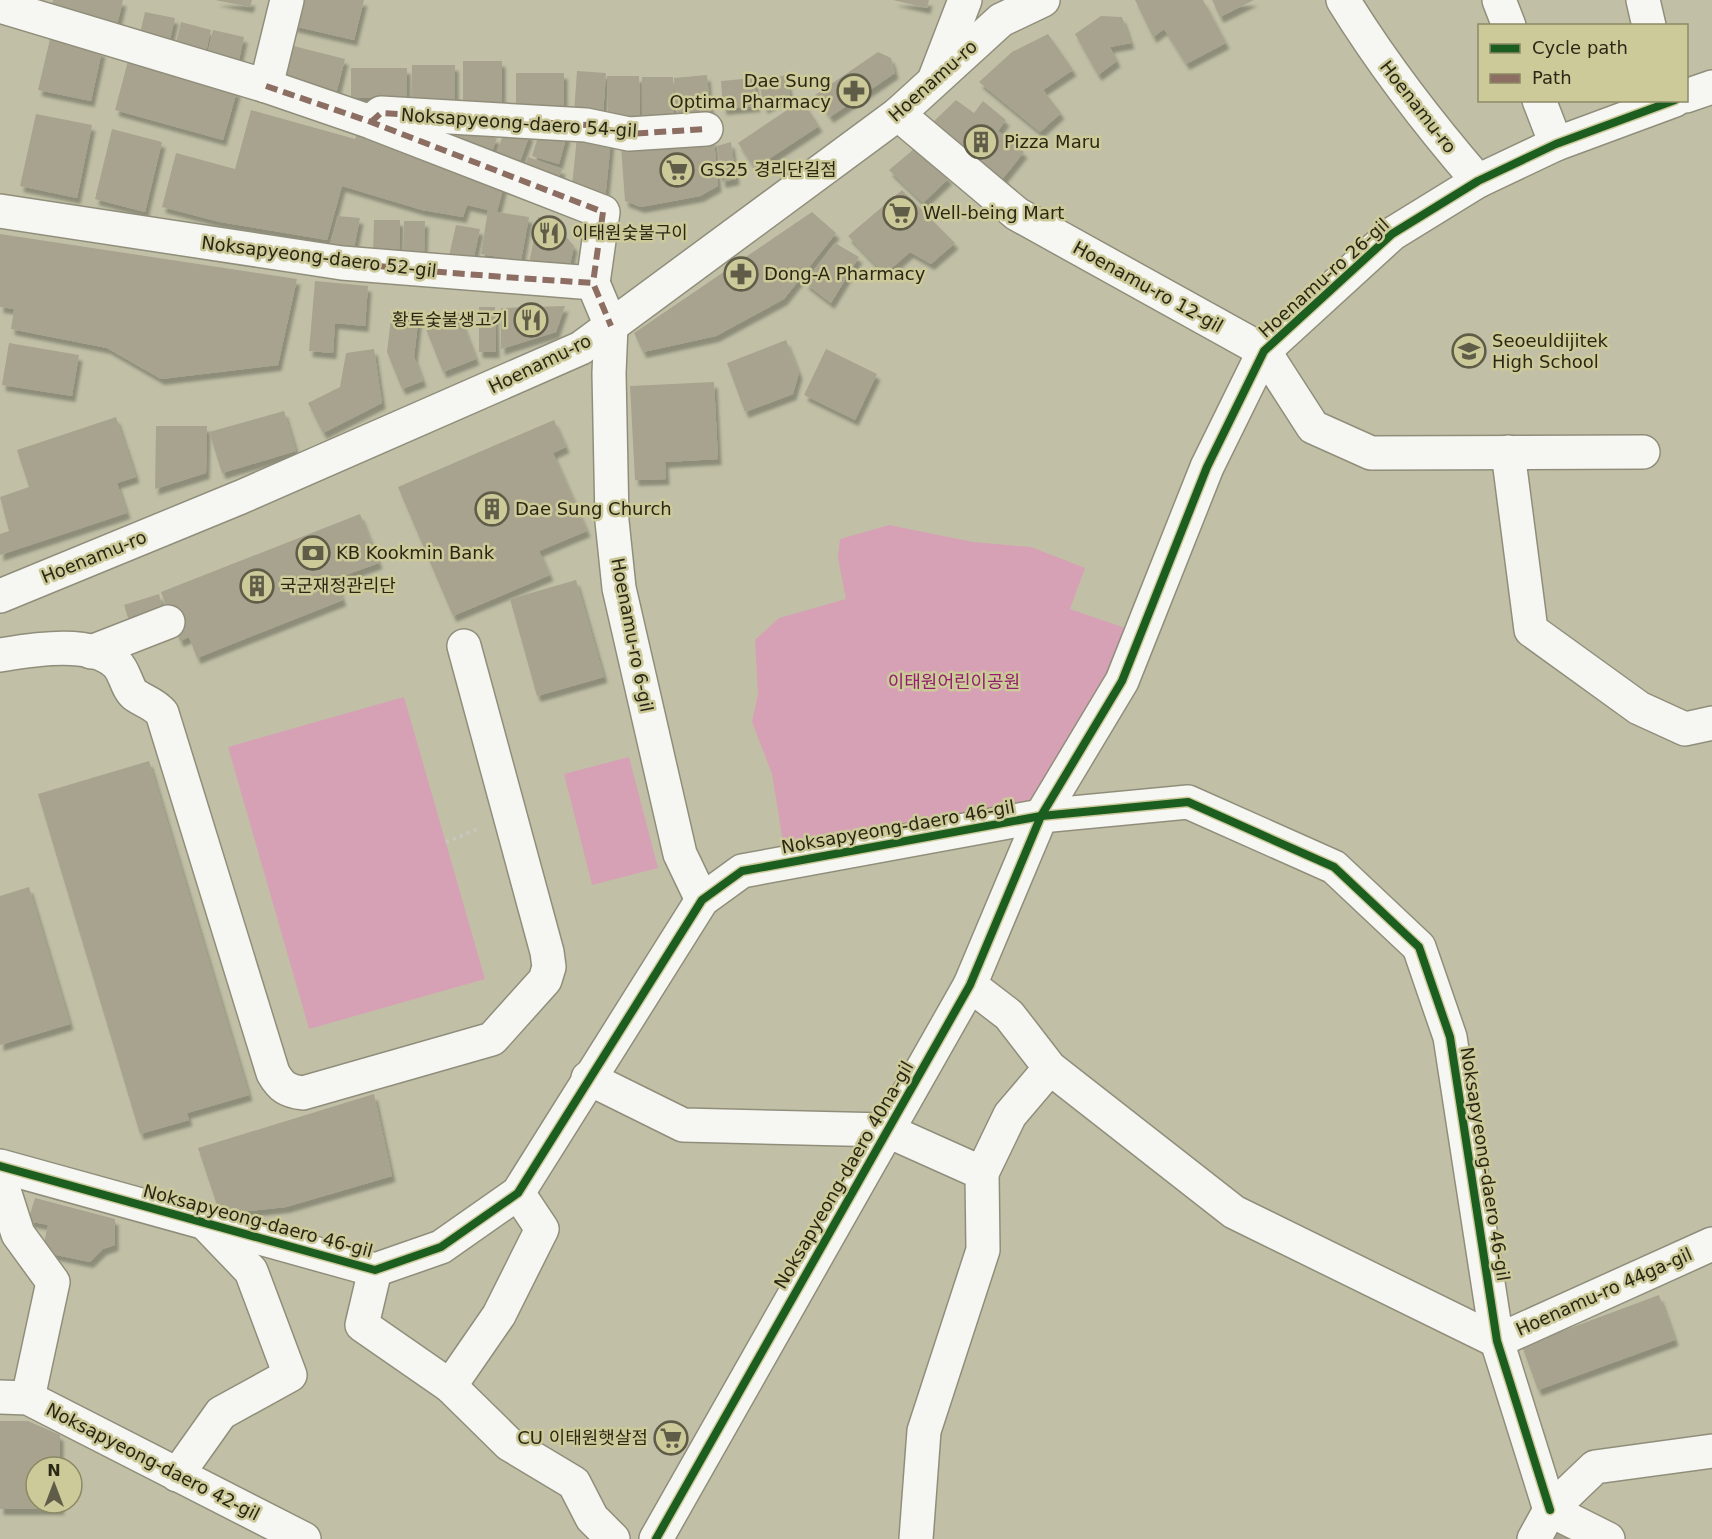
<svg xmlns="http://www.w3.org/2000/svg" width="1712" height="1539" font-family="'DejaVu Sans','Noto Sans KR',sans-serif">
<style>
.green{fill:#d6a1b4}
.building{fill:#a7a38e;filter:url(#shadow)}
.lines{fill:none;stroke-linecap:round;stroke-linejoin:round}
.minor-casing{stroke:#908e7b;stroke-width:36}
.major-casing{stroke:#908e7b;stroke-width:36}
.path{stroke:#c6c6be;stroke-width:4;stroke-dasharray:3 4.5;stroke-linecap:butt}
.minor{stroke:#f6f6f2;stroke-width:33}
.major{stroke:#f6f6f2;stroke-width:33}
.quiet{stroke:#8d6e63;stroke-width:6;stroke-dasharray:12 6;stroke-linecap:butt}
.cycleway-casing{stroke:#cdca9a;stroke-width:11}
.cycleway{stroke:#1b5e20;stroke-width:8}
.labels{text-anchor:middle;stroke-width:5;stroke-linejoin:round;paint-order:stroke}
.poi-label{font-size:18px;fill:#2a2815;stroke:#cdca9a;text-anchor:start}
.street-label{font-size:18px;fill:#2a2815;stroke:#cdca9a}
.park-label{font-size:18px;fill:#941d6d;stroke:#cdca9a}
</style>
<defs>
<filter id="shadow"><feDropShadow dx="3.5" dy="6" stdDeviation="1.5" flood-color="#0004"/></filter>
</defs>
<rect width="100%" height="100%" fill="#c1c0a6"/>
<!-- green -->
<g class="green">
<path d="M889 525 973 542 1031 547 1085 568 1070 609 1125 628 1065 773 1006 816 783 842 772 774 752 722 758 694 755 640 779 618 846 599 838 558 840 539Z"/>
<path d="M404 697 485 979 309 1029 228 747Z"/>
<path d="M629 757 658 868 592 885 564 774Z"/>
</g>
<!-- building -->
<g class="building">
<path d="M53 0H123L117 25 51 10Z"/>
<path d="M215 0H252L250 7Z"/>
<path d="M299 0H364L354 40 293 26Z"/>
<path d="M893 0H929L927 8Z"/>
<path d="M1135 0H1203L1226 43 1186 64 1164 29 1153 37Z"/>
<path d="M1212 0H1254L1220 17Z"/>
<path d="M145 12 175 18 168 48 138 42Z"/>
<path d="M1101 16 1122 17 1131 43 1110 47 1117 61 1098 75 1075 34Z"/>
<path d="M181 22 211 30 204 60 174 52Z"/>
<path d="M213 30 244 37 239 60 229 69 205 64Z"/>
<path d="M1048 34 1073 70 1043 90 1061 113 1040 132 979 82 1012 52Z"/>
<path d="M50 39 102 51 91 101 38 90Z"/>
<path d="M282 43 345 59 334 102 271 86Z"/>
<path d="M878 52 891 58 895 73 830 117 815 95Z"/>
<path d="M128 61 237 91 223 140 115 110Z"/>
<rect x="463" y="61" width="39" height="46"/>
<path d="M412 65H455V104H411Z"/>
<rect x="351" y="68" width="56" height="30"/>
<path d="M577 71 606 73 603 115 574 113Z"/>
<rect x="516" y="73" width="48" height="33"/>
<path d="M707 75 711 118 677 120 674 78Z"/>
<path d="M786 75 790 95 764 108 759 81Z"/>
<path d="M607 76H639L640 118 608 119Z"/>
<path d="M642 77H673L674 119H642Z"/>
<path d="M754 78 757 106 723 109 721 81Z"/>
<path d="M802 100 819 126 755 168 738 143Z"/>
<path d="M956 100 974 113 983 101 1006 120 998 131 1024 152 1000 182 930 125Z"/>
<path d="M251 110 355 139 358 131 505 181 497 212 529 217 521 261 481 254 488 210 467 205 463 217 422 210 342 186 327 240 220 222 162 207 176 153 235 169Z"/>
<path d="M36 114 92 125 77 198 20 186Z"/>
<path d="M445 124 497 138 488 162 437 145Z"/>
<path d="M506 126 530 134 517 170 494 161Z"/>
<path d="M541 127 567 135 559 164 532 156Z"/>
<path d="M112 129 162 142 145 212 95 199Z"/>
<path d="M577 137 611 140 605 200 571 196Z"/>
<path d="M714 140 718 186 700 196 641 207 625 201 621 146Z"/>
<path d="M731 142 736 179 722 182 717 146Z"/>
<path d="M914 149 949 178 923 203 889 170Z"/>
<path d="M528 157 562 169 555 187 522 176Z"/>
<path d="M902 190 955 243 931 264 910 252 885 274 848 236Z"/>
<path d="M812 212 836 233 784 299 716 336 643 352 634 333Z"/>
<path d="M338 216 360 218 354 248 330 246Z"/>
<path d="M538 217 551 220 574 246 569 270 529 264Z"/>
<path d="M374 220H400L399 255H373Z"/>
<path d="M404 221H425L424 255H403Z"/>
<path d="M456 225 480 229 473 261 449 256Z"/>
<path d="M0 234 297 279 278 365 161 379 107 348 11 329 14 309 0 307Z"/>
<path d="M835 243 859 257 831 303 805 283Z"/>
<path d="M315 281 368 286 365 326 335 323 333 353 309 351Z"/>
<path d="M565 306 556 332 501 349V308Z"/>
<path d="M479 307H495L496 352H479Z"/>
<path d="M392 310 419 314 414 357 423 381 402 389 387 352Z"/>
<path d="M458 312 476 359 443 372 424 324Z"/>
<path d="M786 340 799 373 793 394 745 412 727 363Z"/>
<path d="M9 343 79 355 72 396 2 385Z"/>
<path d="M374 349 382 403 323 433 308 403 340 387 346 353Z"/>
<path d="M826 349 877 374 855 420 804 395Z"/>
<path d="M714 382 718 459 665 462 666 479 635 480 630 386Z"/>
<path d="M284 411 296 451 222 473 209 432Z"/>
<path d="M116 417 136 477 117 483 127 513 0 555V534L9 531 0 497 29 487 17 450Z"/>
<path d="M554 420 566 447 553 453 587 531 539 551 550 575 453 616 398 487Z"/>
<path d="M156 426H207L206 473 155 489Z"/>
<path d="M360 514 379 563 335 579 343 600 197 658 189 637 180 641 161 592Z"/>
<path d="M576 580 604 677 537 696 510 599Z"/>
<path d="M159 594 164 613 130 624 124 605Z"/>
<path d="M149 761 249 1095 187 1113 189 1120 140 1134 38 794Z"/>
<path d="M29 887 70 1024 0 1045V896Z"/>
<path d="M374 1094 392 1176 286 1207 220 1214 198 1148Z"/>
<path d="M35 1198 115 1219V1245L103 1249 90 1262 42 1252 48 1225 28 1221Z"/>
<path d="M1659 1295 1675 1340 1538 1390 1522 1346Z"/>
<path d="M0 1421H28L60 1435V1467H36V1503H60L61 1509H0Z"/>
<path d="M1551 1523 1583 1539H1543Z"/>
</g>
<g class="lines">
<!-- minor casing -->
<g class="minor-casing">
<g id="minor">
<path d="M1343 0C1383 65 1428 123 1478 181"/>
<path d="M1499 0 1509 26"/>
<path d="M1643 0 1649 26"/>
<path d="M0 6 266 86 371 122 603 212 593 283"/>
<path d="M935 78 965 0"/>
<path d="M266 86 287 0"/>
<path d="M1686 96 1712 87"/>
<path d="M1539 100 1556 144"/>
<path d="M898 114 1017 214 1264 351 1313 427 1371 453 1643 452"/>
<path d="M375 118 381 113 586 125 629 134 706 129"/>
<path d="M0 211 342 263 593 283 611 326 609 373 612 521 619 588 680 854 702 900"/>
<path d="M1508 452 1531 630 1639 708 1685 729 1712 723"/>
<path d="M91 652 168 622"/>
<path d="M0 655C31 650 92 639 117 664 125 672 127 689 135 695 145 702 153 703 162 713L273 1073C281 1087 287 1091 303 1093L492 1039 545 980 549 967 547 952 464 646"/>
<path d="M970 985 1009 1015 1050 1068 1234 1212 1497 1341 1712 1244"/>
<path d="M588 1078 683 1125 886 1130 982 1173 983 1250 924 1431 916 1539"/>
<path d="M0 1166 375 1270 441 1247 518 1193 702 900 742 871 1041 816 1188 802 1334 867 1419 947 1450 1037 1497 1341 1550 1510"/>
<path d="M982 1173 1010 1115 1050 1068"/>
<path d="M0 1178 18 1234 53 1282 28 1398"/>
<path d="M375 1270 362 1325 450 1386 509 1444 574 1483 592 1518 613 1539"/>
<path d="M450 1386 499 1315 542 1229 518 1193"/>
<path d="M0 1397 28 1398 304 1539"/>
<path d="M177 1475 221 1413 290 1375 251 1271 205 1223"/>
<path d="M1550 1510 1608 1539"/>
<path d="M656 1539 970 985 1041 816 1122 681 1207 467 1264 351 1392 234 1478 181 1556 144 1675 100"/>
<path d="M1534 1539 1550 1510 1595 1467 1712 1451"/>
</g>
</g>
<!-- major casing -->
<g class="major-casing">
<path id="major" d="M0 596 241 497 581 348 898 114 1001 20 1043 0"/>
</g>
<!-- path -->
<path class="path" d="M446 842 478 829"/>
<!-- minor -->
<use href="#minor" class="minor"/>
<!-- major -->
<use href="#major" class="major"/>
<!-- quiet -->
<g class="quiet">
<path d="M266 86 371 122 603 212 593 283"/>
<path d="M371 122 381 113 586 125 629 134 706 129"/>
<path d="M274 252C380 269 486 276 593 283L611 326"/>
</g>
<!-- cycleway casing -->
<g class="cycleway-casing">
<g id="cycleway">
<path d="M0 1166 375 1270 441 1247 518 1193 702 900 742 871 1041 816 1188 802 1334 867 1419 947 1450 1037 1497 1341 1550 1510"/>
<path d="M656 1539 970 985 1041 816 1122 681 1207 467 1264 351 1392 234 1478 181 1556 144 1675 100"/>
</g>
</g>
<!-- cycleway -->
<use href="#cycleway" class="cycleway"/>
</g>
<!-- icons -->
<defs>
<g id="pharmacy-ring" transform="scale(1.725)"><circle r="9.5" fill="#cdca9a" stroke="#5f5d48" stroke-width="1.5"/><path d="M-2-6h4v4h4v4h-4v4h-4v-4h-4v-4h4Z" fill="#5f5d48"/></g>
<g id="building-ring" transform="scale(1.725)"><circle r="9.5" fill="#cdca9a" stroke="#5f5d48" stroke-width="1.5"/><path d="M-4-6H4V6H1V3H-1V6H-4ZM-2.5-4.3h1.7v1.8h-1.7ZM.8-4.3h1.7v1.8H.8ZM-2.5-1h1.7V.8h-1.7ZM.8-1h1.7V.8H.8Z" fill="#5f5d48"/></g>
<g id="supermarket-ring" transform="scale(1.725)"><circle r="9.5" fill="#cdca9a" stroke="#5f5d48" stroke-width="1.5"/><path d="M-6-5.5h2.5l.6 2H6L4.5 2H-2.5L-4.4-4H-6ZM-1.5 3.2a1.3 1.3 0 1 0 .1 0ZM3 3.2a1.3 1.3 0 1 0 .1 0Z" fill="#5f5d48"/></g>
<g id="restaurant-ring" transform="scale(1.725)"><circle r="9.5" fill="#cdca9a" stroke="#5f5d48" stroke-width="1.5"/><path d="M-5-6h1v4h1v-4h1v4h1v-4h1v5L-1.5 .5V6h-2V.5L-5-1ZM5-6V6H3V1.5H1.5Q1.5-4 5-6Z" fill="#5f5d48"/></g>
<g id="school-ring" transform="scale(1.725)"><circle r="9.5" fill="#cdca9a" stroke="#5f5d48" stroke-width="1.5"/><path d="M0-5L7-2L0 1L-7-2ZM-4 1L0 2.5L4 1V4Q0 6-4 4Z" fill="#5f5d48"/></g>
<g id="bank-ring" transform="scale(1.725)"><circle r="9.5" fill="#cdca9a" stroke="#5f5d48" stroke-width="1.5"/><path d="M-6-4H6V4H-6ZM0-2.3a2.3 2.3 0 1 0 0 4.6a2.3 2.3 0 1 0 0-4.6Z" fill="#5f5d48"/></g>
</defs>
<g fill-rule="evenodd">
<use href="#pharmacy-ring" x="854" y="91"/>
<use href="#building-ring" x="981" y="142"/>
<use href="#supermarket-ring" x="677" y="170"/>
<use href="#supermarket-ring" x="900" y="213"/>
<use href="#restaurant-ring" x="549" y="233"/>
<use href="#pharmacy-ring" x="741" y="274"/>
<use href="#restaurant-ring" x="531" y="320"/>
<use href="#school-ring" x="1469" y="351"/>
<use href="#building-ring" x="492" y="509"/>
<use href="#bank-ring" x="313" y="553"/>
<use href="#building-ring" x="257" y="586"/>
<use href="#supermarket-ring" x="671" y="1438"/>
</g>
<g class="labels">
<!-- poi labels -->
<g class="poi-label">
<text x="831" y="87" text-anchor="end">Dae Sung<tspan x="831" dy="21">Optima Pharmacy</tspan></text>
<text x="1004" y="148">Pizza Maru</text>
<text x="700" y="176">GS25 경리단길점</text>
<text x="923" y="219">Well-being Mart</text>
<text x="572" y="239">이태원숯불구이</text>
<text x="764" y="280">Dong-A Pharmacy</text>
<text x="508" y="326" text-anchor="end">황토숯불생고기</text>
<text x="1492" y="347">Seoeuldijitek<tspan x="1492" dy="21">High School</tspan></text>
<text x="515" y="515">Dae Sung Church</text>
<text x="336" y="559">KB Kookmin Bank</text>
<text x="280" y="592">국군재정관리단</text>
<text x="648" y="1444" text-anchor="end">CU 이태원햇살점</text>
</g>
<!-- street labels -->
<g class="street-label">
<text transform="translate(933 81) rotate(-42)" y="6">Hoenamu-ro</text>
<text transform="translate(1418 107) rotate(52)" y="6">Hoenamu-ro</text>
<text transform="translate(519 123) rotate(4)" y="6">Noksapyeong-daero 54-gil</text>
<text transform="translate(319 257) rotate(7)" y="6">Noksapyeong-daero 52-gil</text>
<text transform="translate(1324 278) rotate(-42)" y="6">Hoenamu-ro 26-gil</text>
<text transform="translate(1148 287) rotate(29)" y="6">Hoenamu-ro 12-gil</text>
<text transform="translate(540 364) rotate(-26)" y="6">Hoenamu-ro</text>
<text transform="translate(94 557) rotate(-22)" y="6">Hoenamu-ro</text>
<text transform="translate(632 635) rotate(79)" y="6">Hoenamu-ro 6-gil</text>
<text transform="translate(898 827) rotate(-10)" y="6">Noksapyeong-daero 46-gil</text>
<text transform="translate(1485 1164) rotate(81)" y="6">Noksapyeong-daero 46-gil</text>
<text transform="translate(844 1175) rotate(-60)" y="6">Noksapyeong-daero 40na-gil</text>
<text transform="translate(258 1221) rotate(15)" y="6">Noksapyeong-daero 46-gil</text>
<text transform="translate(1604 1292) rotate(-24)" y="6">Hoenamu-ro 44ga-gil</text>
<text transform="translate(153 1462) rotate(27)" y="6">Noksapyeong-daero 42-gil</text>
</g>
<!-- park labels -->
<g class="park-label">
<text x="954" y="688">이태원어린이공원</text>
</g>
</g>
<!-- legend -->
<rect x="1478" y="24" width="210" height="78" fill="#cdca9a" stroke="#8c8965" stroke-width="1.5"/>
<rect x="1490" y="44" width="30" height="9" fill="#1b5e20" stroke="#8c8965" stroke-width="1.5"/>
<text x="1532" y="54" font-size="18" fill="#2a2815">Cycle path</text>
<rect x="1490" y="74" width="30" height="9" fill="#8d6e63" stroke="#8c8965" stroke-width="1.5"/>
<text x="1532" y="84" font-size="18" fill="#2a2815">Path</text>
<!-- north arrow -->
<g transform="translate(54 1485)"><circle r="28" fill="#cdca9a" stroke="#8c8965" stroke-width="1.5"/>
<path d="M0-4.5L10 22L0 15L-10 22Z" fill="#5f5d48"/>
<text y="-9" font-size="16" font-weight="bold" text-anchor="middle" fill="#2a2815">N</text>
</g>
</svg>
